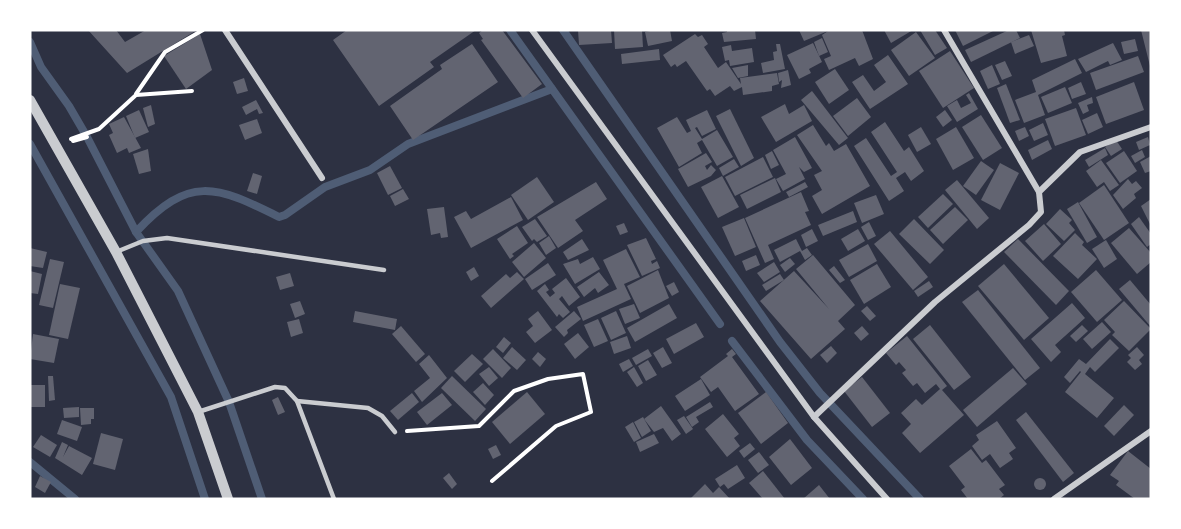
<svg xmlns="http://www.w3.org/2000/svg" width="1181" height="529" font-family="'Golos Text',sans-serif">
<style>
.lines{fill:none;stroke-linecap:round;stroke-linejoin:round}
.stream{stroke:#4f5d75;stroke-width:8}
.building{fill:#626471}
.path{stroke:#fff;stroke-width:4}
.service{stroke:#caccd0;stroke-width:4.5}
.minor{stroke:#caccd0;stroke-width:6}
.tertiary{stroke:#caccd0;stroke-width:10}
</style>
<rect width="100%" height="100%" fill="#2d3142"/>
<g class="lines">
<!-- stream -->
<g class="stream">
<path d="M510 30 720 324"/>
<path d="M563 30 780 342 820 393 920 499"/>
<path d="M30 42 41 67 69 106 87 137 136 232 178 291 229 402 262 499"/>
<path d="M30 144 171 397 205 499"/>
<path d="M136 232C189 175 215 185 279 217L285 215 325 187 370 170 408 144 552 89"/>
<path d="M732 341 807 440 863 499"/>
<path d="M30 462 75 499"/>
</g>
</g>
<!-- building -->
<g class="building">
<path d="M88 30H116L125 42 146 30H197L127 73Z"/>
<path d="M347 30H476L430 62 434 67 379 106 333 40Z"/>
<path d="M483 30H502L542 84 523 98 481 40 483 39 479 33Z"/>
<path d="M578 30H611L612 43 579 45Z"/>
<path d="M614 30H642L643 47 615 49Z"/>
<path d="M655 30H670L672 41 648 46 645 32Z"/>
<path d="M727 30H755L756 39 724 42 722 33 727 32Z"/>
<path d="M799 30H862L873 59 859 66 855 58 829 70 824 59 831 56 822 35 828 31 804 41Z"/>
<path d="M884 30H913L891 43Z"/>
<path d="M920 30H935L947 48 935 55Z"/>
<path d="M955 30H995L963 46Z"/>
<path d="M1009 30H1016L1020 38 971 62 965 50Z"/>
<path d="M1031 30H1064L1065 35 1062 36 1067 56 1041 63Z"/>
<path d="M1141 30H1151V66H1150Z"/>
<path d="M916 32 935 58 909 76 891 50Z"/>
<path d="M200 34 212 70 186 89 164 56Z"/>
<path d="M695 34 698 37 702 35 708 44 704 47 718 68 726 62 741 84 740 78 777 73 779 84 772 86V91L743 95 742 87 734 91 730 86 715 96 710 89 707 91 686 61 677 67 675 64 671 67 663 55Z"/>
<path d="M1029 35 1034 46 1015 54 1011 42Z"/>
<path d="M822 38 828 52 819 56 814 42Z"/>
<path d="M1135 39 1138 51 1124 54 1121 42Z"/>
<path d="M813 43 822 62 809 69 811 73 799 79 787 55Z"/>
<path d="M1113 43 1122 60 1110 65 1108 61 1086 72 1078 59Z"/>
<path d="M472 44 498 82 413 140 390 106 442 69 440 65Z"/>
<path d="M776 44H780L785 69 763 73 761 63 774 60 773 52 777 51Z"/>
<path d="M731 45 732 51 752 48 754 62 730 66 729 60 725 61 722 47Z"/>
<path d="M659 49 660 60 622 64 621 54Z"/>
<path d="M950 51 974 88 943 108 919 71Z"/>
<path d="M888 55 908 84 870 109 852 82 863 75 874 91 886 82 874 65Z"/>
<path d="M1138 56 1144 72 1096 90 1090 73Z"/>
<path d="M1075 59 1082 73 1038 95 1045 115 1024 123 1015 100 1036 92 1032 80Z"/>
<path d="M1005 61 1012 76 1002 80 995 65Z"/>
<path d="M748 65V76L738 78 732 68Z"/>
<path d="M992 65 1000 84 988 89 980 71Z"/>
<path d="M835 69 849 90 829 104 815 82Z"/>
<path d="M788 70 791 85 781 88 782 80 779 82 778 73Z"/>
<path d="M244 78 248 91 237 94 233 82Z"/>
<path d="M1081 82 1086 94 1072 99 1068 88Z"/>
<path d="M1134 82 1144 110 1106 124 1096 97Z"/>
<path d="M1006 84 1020 120 1010 123 997 88Z"/>
<path d="M1065 87 1072 103 1048 113 1041 97Z"/>
<path d="M812 91 848 138 839 145 801 100Z"/>
<path d="M969 93 978 109 957 122 947 106 957 100 961 108 971 103 966 95Z"/>
<path d="M1092 97 1093 103 1087 105 1089 111 1083 114 1078 103Z"/>
<path d="M857 98 871 117 848 136 833 116Z"/>
<path d="M256 100 263 113 259 114 257 109 246 115 242 107Z"/>
<path d="M785 104 789 114 804 105 812 121 776 142 761 117Z"/>
<path d="M151 105 155 124 148 127 143 108Z"/>
<path d="M1076 108 1086 135 1055 146 1045 119Z"/>
<path d="M730 109 754 158 741 166 716 116Z"/>
<path d="M139 110 149 132 135 138 126 116Z"/>
<path d="M707 110 716 129 702 136 697 127 695 128 702 139 717 130 733 157 717 166 702 140 697 143 702 153 679 167 657 128 677 117 687 133 691 131 686 120Z"/>
<path d="M945 110 952 120 943 127 936 117Z"/>
<path d="M1097 113 1103 127 1088 134 1082 120Z"/>
<path d="M981 115 1002 148 983 160 962 127Z"/>
<path d="M124 117 141 148 129 153 127 148 117 153 109 135 113 133 109 124Z"/>
<path d="M257 119 262 133 245 140 239 125Z"/>
<path d="M885 122 904 151 909 147 924 171 911 181 905 172 896 178 904 191 889 201 854 146 866 138 891 176 897 172 871 132Z"/>
<path d="M1043 123 1048 135 1034 141 1029 130Z"/>
<path d="M813 125 826 146 829 143 834 151 846 144 870 186 822 214 812 196 822 190 814 175 822 171 797 135Z"/>
<path d="M921 127 931 144 917 152 908 135Z"/>
<path d="M956 127 974 158 953 170 936 139Z"/>
<path d="M1025 127 1029 136 1019 141 1015 131Z"/>
<path d="M795 137 812 168 804 172 799 167 805 179 783 191 776 179 786 174 773 150Z"/>
<path d="M1148 137 1150 145 1139 150 1136 142Z"/>
<path d="M1048 140 1052 149 1032 160 1028 150Z"/>
<path d="M1116 140 1122 149 1111 156 1105 147Z"/>
<path d="M1105 148 1108 155 1089 167 1085 160Z"/>
<path d="M148 149 151 171 139 174 133 154Z"/>
<path d="M1142 150 1145 157 1135 163 1131 156Z"/>
<path d="M772 151 779 165 771 169 765 155Z"/>
<path d="M1124 151 1137 171 1120 183 1106 163Z"/>
<path d="M706 153 712 162 705 166 707 170 711 165 716 170 711 176 688 187 678 169Z"/>
<path d="M1151 156V171L1145 173 1140 162Z"/>
<path d="M763 157 773 177 735 196 725 177Z"/>
<path d="M734 159 739 167 723 176 719 168Z"/>
<path d="M1101 160 1119 185 1110 191 1104 182 1097 187 1086 171Z"/>
<path d="M981 161 994 170 976 195 963 186Z"/>
<path d="M1000 163 1019 173 1000 210 981 200Z"/>
<path d="M390 166 402 188 388 195 377 173Z"/>
<path d="M253 173 262 176 257 194 247 191Z"/>
<path d="M722 176 739 207 718 218 701 187Z"/>
<path d="M537 177 554 202 528 220 511 195Z"/>
<path d="M775 178 781 192 747 209 740 195Z"/>
<path d="M1128 179 1132 184 1136 181 1142 188 1134 194 1136 198 1123 209 1113 195Z"/>
<path d="M957 180 989 218 977 229 945 190Z"/>
<path d="M596 182 607 199 575 220 583 231 558 248 537 217Z"/>
<path d="M805 182 808 187 789 197 786 192Z"/>
<path d="M1104 185 1129 223 1104 240 1079 203Z"/>
<path d="M403 189 409 199 395 206 390 196Z"/>
<path d="M801 192 809 211 805 212 811 225 768 245 774 259 765 263 745 218Z"/>
<path d="M943 194 953 204 928 228 918 217Z"/>
<path d="M876 195 884 214 862 223 854 203Z"/>
<path d="M511 197 523 220 471 248 454 217 466 211 471 219Z"/>
<path d="M1151 199V226L1141 206Z"/>
<path d="M1078 202 1097 237 1087 243 1067 209Z"/>
<path d="M444 207 448 237 441 238 440 233 431 235 427 209Z"/>
<path d="M955 207 968 220 943 244 930 230Z"/>
<path d="M1060 209 1072 220 1069 223 1075 230 1064 241 1046 224Z"/>
<path d="M853 211 857 222 823 236 818 225Z"/>
<path d="M1139 217 1151 234V244L1147 247 1131 224Z"/>
<path d="M744 218 756 247 735 256 722 227Z"/>
<path d="M535 219 547 236 537 242 534 239 532 241 522 227Z"/>
<path d="M914 219 944 250 930 264 899 234Z"/>
<path d="M869 222 876 236 868 240 861 227Z"/>
<path d="M624 223 628 232 620 235 616 226Z"/>
<path d="M1044 224 1061 244 1043 261 1025 241Z"/>
<path d="M517 226 528 243 512 254 514 256 510 259 497 239Z"/>
<path d="M1129 228 1151 253V262L1137 274 1111 243Z"/>
<path d="M812 229 818 241 806 247 801 235Z"/>
<path d="M858 229 865 241 848 251 841 239Z"/>
<path d="M890 231 928 277 913 290 874 244Z"/>
<path d="M1075 233 1084 242 1082 245 1097 259 1078 279 1053 256Z"/>
<path d="M549 236 556 248 546 255 539 243Z"/>
<path d="M646 238 656 259 651 261 652 264 657 261 660 268 642 276 627 245Z"/>
<path d="M582 239 589 250 568 260 563 252Z"/>
<path d="M796 239 802 251 807 248 812 255 805 260 800 251 780 262 774 250Z"/>
<path d="M1018 239 1069 291 1056 305 1004 252Z"/>
<path d="M1106 240 1117 259 1104 268 1092 249Z"/>
<path d="M534 243 546 258 524 277 512 262Z"/>
<path d="M868 244 877 261 849 277 839 260Z"/>
<path d="M30 248 47 252 43 268 30 266Z"/>
<path d="M626 249 640 277 624 284 631 299 583 321 577 307 617 289 603 260Z"/>
<path d="M756 255 760 265 746 271 742 261Z"/>
<path d="M813 255 855 305 838 321 845 329 811 359 760 301 794 271 829 309 796 269Z"/>
<path d="M593 257 600 269 575 284 563 264 578 259 580 264Z"/>
<path d="M790 258 795 264 785 272 780 265Z"/>
<path d="M50 259 64 262 53 308 39 305Z"/>
<path d="M774 262 780 272 764 282 757 273Z"/>
<path d="M548 263 556 275 532 290 525 279Z"/>
<path d="M877 264 891 287 864 304 850 280Z"/>
<path d="M1004 264 1049 318 1024 340 978 286Z"/>
<path d="M834 266 845 280 840 283 829 270Z"/>
<path d="M474 267 479 276 471 281 466 272Z"/>
<path d="M658 270 669 298 640 313 627 286Z"/>
<path d="M1096 270 1122 300 1097 322 1071 292Z"/>
<path d="M30 271 42 274 38 294 30 293Z"/>
<path d="M517 272 524 279 491 308 481 296 506 274 510 278Z"/>
<path d="M599 272 609 285 598 293 595 288 584 297 577 287Z"/>
<path d="M290 273 294 286 280 290 276 277Z"/>
<path d="M780 274 784 280 766 291 762 285Z"/>
<path d="M566 278 580 297 569 306 562 296 559 299 570 312 563 318 559 314 557 317 537 291 545 284 549 290 546 292 550 297 555 293 552 289Z"/>
<path d="M1130 280 1151 305V327L1119 289Z"/>
<path d="M929 281 933 287 918 297 914 291Z"/>
<path d="M674 282 679 292 672 296 666 286Z"/>
<path d="M60 284 80 288 68 339 49 335Z"/>
<path d="M978 290 1040 368 1025 380 962 302Z"/>
<path d="M300 301 305 314 295 318 290 304Z"/>
<path d="M1124 301 1151 329 1129 351 1112 335 1115 332 1104 320Z"/>
<path d="M1072 303 1085 318 1055 345 1061 352 1051 362 1031 339Z"/>
<path d="M634 304 640 318 625 324 619 309Z"/>
<path d="M669 304 677 318 635 342 627 328Z"/>
<path d="M867 306 876 316 870 321 861 311Z"/>
<path d="M355 311 397 319 395 330 353 322Z"/>
<path d="M538 311 552 330 535 343 526 332 533 326 528 319Z"/>
<path d="M574 311 581 319 567 330 568 333 564 337 555 327Z"/>
<path d="M616 311 626 333 611 340 601 318Z"/>
<path d="M299 319 303 333 291 337 287 322Z"/>
<path d="M598 319 608 341 594 347 584 325Z"/>
<path d="M1102 322 1111 332 1092 349 1083 339Z"/>
<path d="M696 323 704 337 674 354 666 339Z"/>
<path d="M930 325 971 377 954 390 913 339Z"/>
<path d="M1082 325 1088 331 1076 342 1070 336Z"/>
<path d="M401 326 425 354 416 362 392 334Z"/>
<path d="M862 326 869 334 861 341 854 333Z"/>
<path d="M578 333 589 347 575 359 564 344Z"/>
<path d="M33 334 59 339 54 363 30 359Z"/>
<path d="M627 336 631 348 614 354 610 342Z"/>
<path d="M907 336 947 386 942 390 964 415 920 453 902 433 911 424 901 413 916 399 922 405 940 389 936 384 925 393 917 383 913 386 902 373 906 370 899 362 896 365 886 353Z"/>
<path d="M504 337 511 343 503 353 496 347Z"/>
<path d="M1110 339 1119 348 1095 372 1090 367 1085 374 1114 398 1097 418 1065 392 1081 372 1080 371 1070 383 1064 377 1079 359 1086 364Z"/>
<path d="M831 346 837 353 827 363 820 355Z"/>
<path d="M512 347 526 360 517 370 503 358Z"/>
<path d="M663 347 672 363 662 368 653 353Z"/>
<path d="M1137 347 1144 355 1139 360 1142 364 1135 370 1127 362 1131 358 1128 355Z"/>
<path d="M493 349 511 368 502 378 483 359Z"/>
<path d="M648 349 652 356 636 365 632 358Z"/>
<path d="M732 349 736 354 732 357 759 394 735 411 718 387 711 392 700 377 728 356 726 354Z"/>
<path d="M538 352 546 359 540 367 532 359Z"/>
<path d="M472 354 483 364 465 382 454 371Z"/>
<path d="M429 355 447 378 422 402 414 391 430 378 419 364Z"/>
<path d="M629 359 633 366 623 372 619 364Z"/>
<path d="M648 360 657 375 646 381 638 366Z"/>
<path d="M489 367 498 378 489 386 479 374Z"/>
<path d="M634 367 643 383 637 387 627 372Z"/>
<path d="M1013 368 1027 384 977 427 963 410Z"/>
<path d="M48 376H53L55 400 49 401Z"/>
<path d="M452 376 486 409 475 421 441 388Z"/>
<path d="M862 377 890 413 872 427 844 391Z"/>
<path d="M701 379 710 395 685 411 675 396Z"/>
<path d="M483 383 494 395 485 405 473 392Z"/>
<rect x="30" y="385" width="15" height="22"/>
<path d="M527 392 545 414 510 444 492 422Z"/>
<path d="M766 392 788 423 761 444 738 413Z"/>
<path d="M412 393 419 402 398 420 390 411Z"/>
<path d="M442 393 452 405 427 425 417 412Z"/>
<path d="M278 397 285 412 278 415 272 400Z"/>
<path d="M710 402 713 407 696 417 699 422 692 427 686 417Z"/>
<path d="M1124 405 1134 415 1114 436 1104 426Z"/>
<path d="M661 406 681 434 672 441 663 428 654 432 644 419Z"/>
<path d="M79 407V417L64 418 63 408Z"/>
<path d="M80 408H94V419H91V424L81 425Z"/>
<path d="M1026 412 1074 473 1063 482 1016 420Z"/>
<path d="M723 414 739 434 734 438 740 446 727 457 705 429Z"/>
<path d="M684 416 693 429 686 434 677 420Z"/>
<path d="M643 417 651 431 642 437 634 422Z"/>
<path d="M62 420 82 427 77 441 57 434Z"/>
<path d="M997 421 1016 448 1009 453 1013 459 1000 468 990 454 982 460 972 446 979 440 976 435Z"/>
<path d="M633 422 641 438 634 442 625 427Z"/>
<path d="M101 433 123 439 115 470 93 464Z"/>
<path d="M654 434 659 443 640 452 636 442Z"/>
<path d="M41 435 57 445 50 457 33 447Z"/>
<path d="M790 439 812 468 791 485 769 457Z"/>
<path d="M62 442 68 445 63 457 69 446 92 458 82 475 55 458Z"/>
<path d="M750 443 755 449 744 458 739 451Z"/>
<path d="M496 445 501 455 493 459 488 449Z"/>
<path d="M971 449 982 463 986 460 1005 485 999 489 1004 495 999 499H968L961 490 965 487 949 466Z"/>
<path d="M1128 451 1151 469V499H1135L1116 485 1119 481 1110 475Z"/>
<path d="M759 452 769 465 758 473 748 460Z"/>
<path d="M737 465 745 478 728 489 724 484 720 487 715 479Z"/>
<path d="M763 471 785 499H763L749 483Z"/>
<path d="M449 473 457 484 452 489 443 478Z"/>
<path d="M40 476 51 482 45 493 35 487Z"/>
<circle cx="1040" cy="484" r="6"/>
<path d="M705 484 713 493 719 487 730 499H690Z"/>
<path d="M819 485 830 499H803Z"/>
</g>
<g class="lines">
<!-- path -->
<g class="path">
<path d="M136 94 165 52 203 30"/>
<path d="M71 139 99 129 136 95 192 91"/>
<path d="M73 141 87 137"/>
<path d="M407 431 479 426 514 391 548 379 583 374 591 412 556 426 492 481"/>
</g>
<!-- service -->
<g class="service">
<path d="M116 252 143 241 167 238 384 270"/>
<path d="M297 401 368 408 382 416 395 432"/>
<path d="M198 412 275 387 285 388 297 401 334 499"/>
</g>
<!-- minor -->
<g class="minor">
<path d="M225 30 322 178"/>
<path d="M532 30 814 417 887 499"/>
<path d="M944 30 1039 192"/>
<path d="M814 417 935 302 1029 225 1041 212 1039 192 1080 152 1151 127"/>
<path d="M1054 499 1151 431"/>
</g>
<!-- tertiary -->
<path class="tertiary" d="M30 100 116 252 198 412 228 499"/>
</g>
<!-- border -->
<rect width="1181" height="529" fill="none" stroke="#ffffff" stroke-width="63"/>
</svg>
